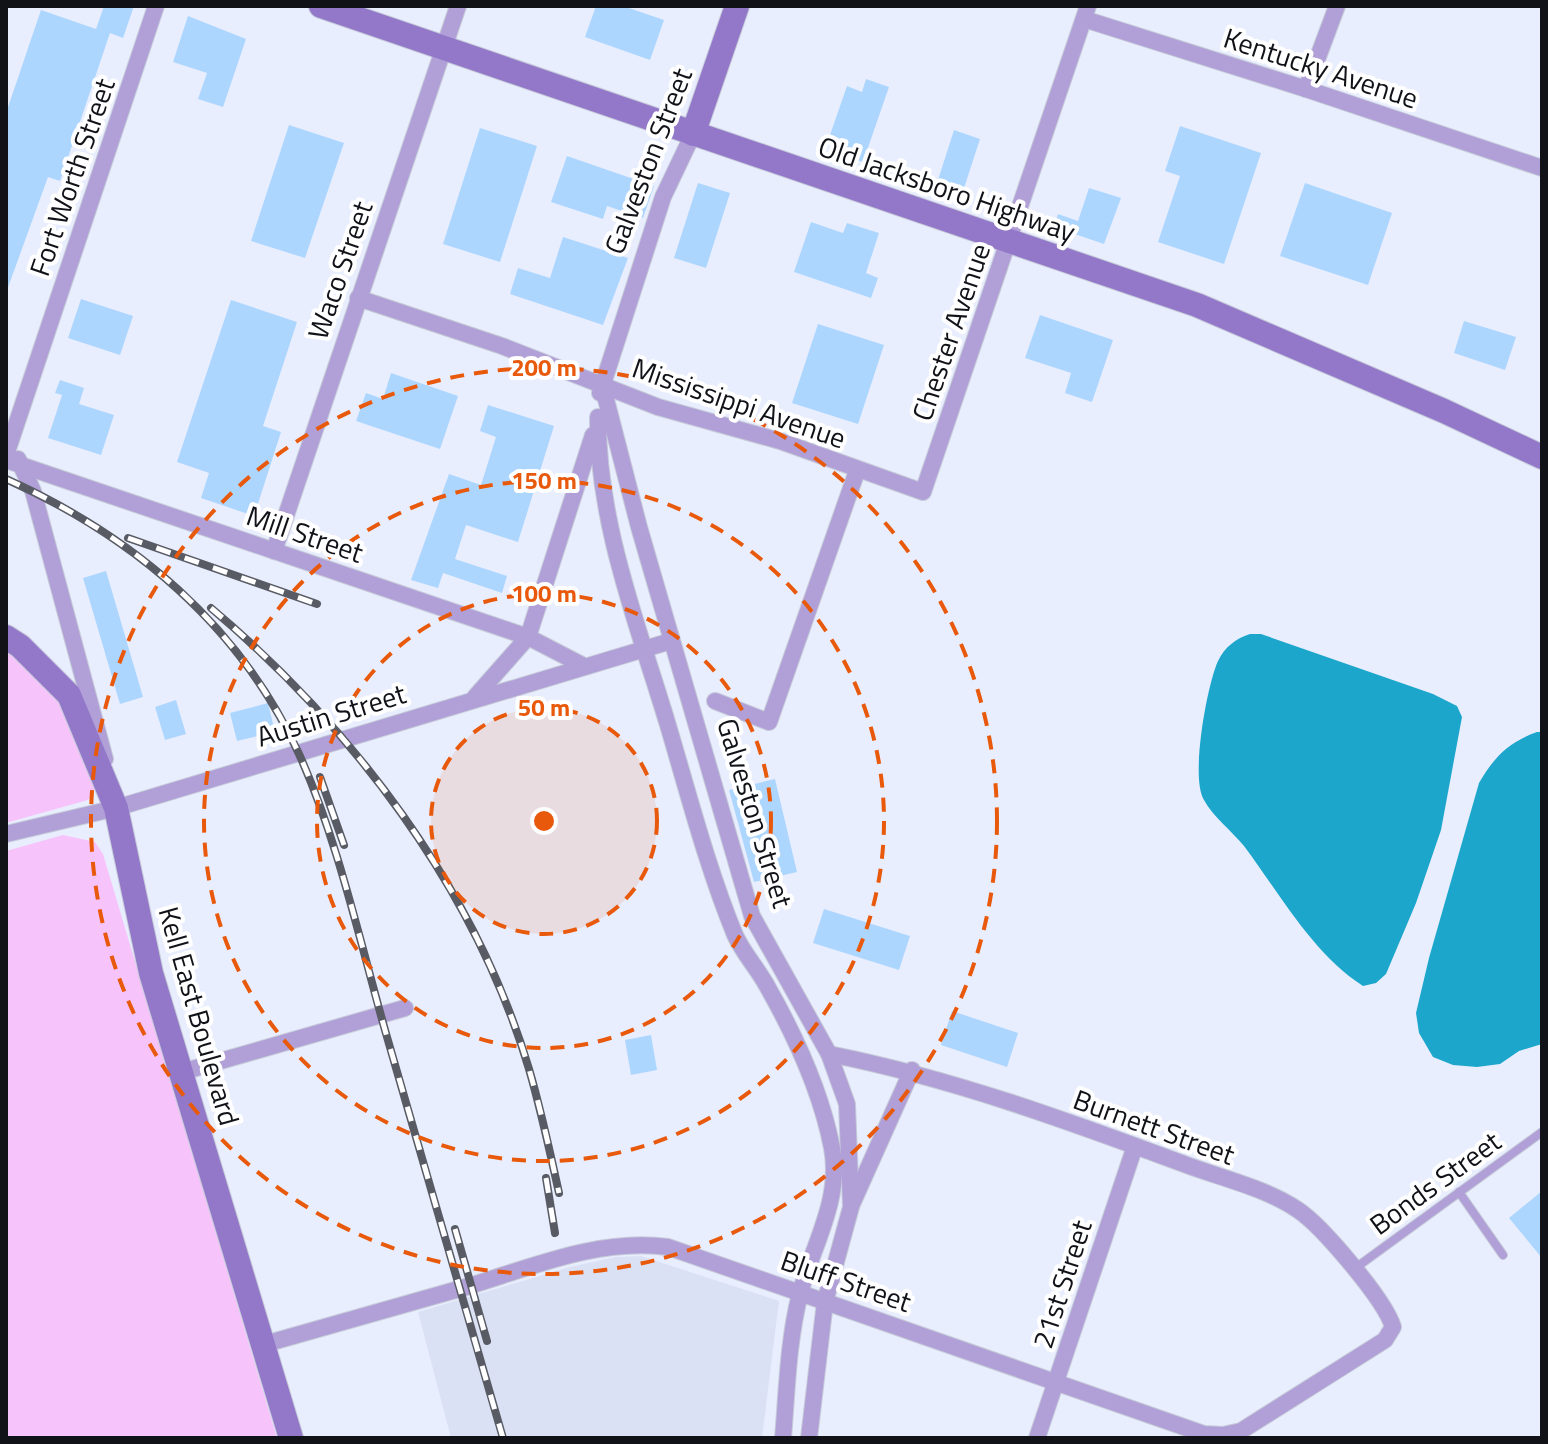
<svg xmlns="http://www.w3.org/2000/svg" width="1548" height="1444" font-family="'Titillium Web',sans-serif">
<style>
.built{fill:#dbe1f5}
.green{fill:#f6c4fa}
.water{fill:#1da6cc}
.building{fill:#add6ff}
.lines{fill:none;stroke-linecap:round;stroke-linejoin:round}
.lane-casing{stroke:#c6cbd9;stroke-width:10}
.street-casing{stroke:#c6cbd9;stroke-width:18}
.secondary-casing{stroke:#c6cbd9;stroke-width:26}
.lane{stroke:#b1a0d7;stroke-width:8}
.street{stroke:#b1a0d7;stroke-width:16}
.secondary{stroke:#9378c9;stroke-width:24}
.rail-casing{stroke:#585b64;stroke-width:8}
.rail{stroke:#fff;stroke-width:5;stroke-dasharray:15;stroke-linecap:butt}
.ring{fill:none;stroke:#e8590c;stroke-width:4;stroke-dasharray:14 10}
.labels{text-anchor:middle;stroke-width:8;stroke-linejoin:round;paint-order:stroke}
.street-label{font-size:28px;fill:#101218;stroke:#fff}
.centre{fill:#e8590c;stroke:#fff;stroke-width:4}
.ring-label{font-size:24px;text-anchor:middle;font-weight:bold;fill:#e8590c;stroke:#fff;stroke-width:8;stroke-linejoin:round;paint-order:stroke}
</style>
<rect width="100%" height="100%" fill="#e9eefe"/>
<!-- built -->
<path class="built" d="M641 1256 779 1301 762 1438H451L418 1312 570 1267 615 1257Z"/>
<!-- green -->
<g class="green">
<path d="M6 645 56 692 95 789 88 800 6 823Z"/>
<path d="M63 835 95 842 103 854 277 1438H6V851Z"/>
</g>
<!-- water -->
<g class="water">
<path d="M1250 634H1261L1433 694 1457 706 1462 717 1441 830 1416 903 1386 974 1376 983 1363 986C1312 953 1280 894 1244 846 1232 831 1213 817 1204 800 1190 778 1207 685 1218 661 1225 647 1235 639 1250 634Z"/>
<path d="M1537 732H1542V1044L1519 1051 1500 1064 1477 1067 1453 1065 1433 1057 1419 1033 1416 1013 1429 958 1479 783C1494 757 1509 742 1537 732Z"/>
</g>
<!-- building -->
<g class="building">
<path d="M104 6H134L123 38 110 33 60 181 48 177 6 293V113L41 10 96 29Z"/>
<path d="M596 6H623L664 20 650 60 585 37Z"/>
<path d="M188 16 246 39 223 107 198 99 207 73 173 62Z"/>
<path d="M866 79 889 87 863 162 839 154 844 140 830 135 847 86 862 92Z"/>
<path d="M289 125 344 143 305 258 251 241Z"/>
<path d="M1180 126 1261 153 1224 264 1158 242 1180 176 1165 171Z"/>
<path d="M480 128 537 146 500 262 443 244Z"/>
<path d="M954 130 980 139 964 188 938 180Z"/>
<path d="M567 156 654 186 643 218 607 206 603 219 551 202Z"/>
<path d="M698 183 730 193 706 268 674 258Z"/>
<path d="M1305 183 1392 213 1368 285 1280 256Z"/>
<path d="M1089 188 1121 198 1104 244 1054 227 1058 214 1078 221Z"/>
<path d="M811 222 843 233 847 223 879 233 866 273 878 278 871 298 794 272Z"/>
<path d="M563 237 628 258 603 325 510 294 518 268 550 278Z"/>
<path d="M81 299 133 316 120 355 68 338Z"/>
<path d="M231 300 297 322 263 426 281 432 254 516 201 498 209 473 177 462Z"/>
<path d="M1040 315 1113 340 1092 402 1065 393 1071 373 1025 358Z"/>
<path d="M1464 321 1516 337 1505 370 1454 353Z"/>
<path d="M818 324 884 345 858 424 792 403Z"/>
<path d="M391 373 458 396 440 449 356 421 366 393 383 399Z"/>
<path d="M60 380 84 388 79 404 114 415 101 455 48 438 62 395 55 393Z"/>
<path d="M488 405 554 426 518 542 466 525 455 559 507 576 502 593 443 573 438 588 411 580 449 474 481 485 496 437 480 431Z"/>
<path d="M106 571 143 697 120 704 83 578Z"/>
<path d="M176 700 186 734 165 740 155 707Z"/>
<path d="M268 703 275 732 237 741 230 713Z"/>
<path d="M775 779 797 872 754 882 729 790Z"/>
<path d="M824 909 910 936 899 970 813 943Z"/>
<path d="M952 1011 1018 1033 1007 1067 941 1045Z"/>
<path d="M651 1035 657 1070 631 1075 625 1040Z"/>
<path d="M1542 1191V1258L1509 1218Z"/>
</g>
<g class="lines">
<!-- lane casing -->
<g class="lane-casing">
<g id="lane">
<path d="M1459 1192 1503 1255"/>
<path d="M1354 1269 1542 1132"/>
</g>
</g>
<!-- street casing -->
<g class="street-casing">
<g id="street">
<path d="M1084 19 1306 89 1542 168"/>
<path d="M1306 89 1337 6"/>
<path d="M358 298 502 346 658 407 780 441 923 492 1088 6"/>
<path d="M602 384 639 527 752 916 829 1054 847 1104 851 1207 825 1302 809 1438"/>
<path d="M600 393 663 197 693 134"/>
<path d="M598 417C597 520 637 623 667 722 688 792 707 867 735 935 743 953 758 969 767 986 796 1037 821 1091 832 1148 842 1200 812 1246 800 1294 788 1341 787 1390 783 1438"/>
<path d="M6 455 156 6"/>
<path d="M18 459 33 491 105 759"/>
<path d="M6 460 528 637 584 666"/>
<path d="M274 551 458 6"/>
<path d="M475 697 528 637 593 435"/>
<path d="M715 701 769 722 857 471"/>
<path d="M6 834 116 808 671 641"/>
<path d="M182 1072 405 1008"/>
<path d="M852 1204 912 1070"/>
<path d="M265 1344C332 1325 399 1306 466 1287 532 1267 599 1238 668 1247L1204 1434 1223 1435 1241 1431 1385 1340 1393 1327C1385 1300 1322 1226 1298 1210 1266 1188 1221 1178 1184 1164 1068 1121 951 1078 829 1054"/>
<path d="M1037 1438 1135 1146"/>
</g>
</g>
<!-- secondary casing -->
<g class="secondary-casing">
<g id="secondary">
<path d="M321 6 1197 305 1444 411 1542 457"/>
<path d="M693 134 737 6"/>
<path d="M6 637 20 646 69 695 116 808 151 973 291 1438"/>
</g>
</g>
<!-- lane -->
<use href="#lane" class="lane"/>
<!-- street -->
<use href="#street" class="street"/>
<!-- secondary -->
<use href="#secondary" class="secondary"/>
<!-- rail casing -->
<g class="rail-casing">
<g id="rail">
<path d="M6 479C133 536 240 625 299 754 339 843 360 943 387 1037 426 1171 464 1304 503 1438"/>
<path d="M128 538 317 604"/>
<path d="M211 608C353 728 475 888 529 1069 541 1110 550 1152 559 1193"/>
<path d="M320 777 344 845"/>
<path d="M546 1178 555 1233"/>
<path d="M455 1229 487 1341"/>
</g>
</g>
<!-- rail -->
<use href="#rail" class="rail"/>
</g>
<!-- distance rings -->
<circle cx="544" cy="821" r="113" fill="#e8590c" fill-opacity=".12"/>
<g class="ring">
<circle cx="544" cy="821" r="113"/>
<circle cx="544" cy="821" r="227"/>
<circle cx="544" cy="821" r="340"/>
<circle cx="544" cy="821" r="453"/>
</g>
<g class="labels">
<!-- street labels -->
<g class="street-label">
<text transform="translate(1321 68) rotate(18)" y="10">Kentucky Avenue</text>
<text transform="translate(648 161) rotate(-69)" y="10">Galveston Street</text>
<text transform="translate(72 177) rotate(-71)" y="10">Fort Worth Street</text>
<text transform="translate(947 189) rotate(19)" y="10">Old Jacksboro Highway</text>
<text transform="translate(340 270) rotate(-71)" y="10">Waco Street</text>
<text transform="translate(951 332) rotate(-71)" y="10">Chester Avenue</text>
<text transform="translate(739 403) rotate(19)" y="10">Mississippi Avenue</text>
<text transform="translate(305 534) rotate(19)" y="10">Mill Street</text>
<text transform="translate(331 715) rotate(-17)" y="10">Austin Street</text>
<text transform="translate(755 813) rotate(73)" y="10">Galveston Street</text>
<text transform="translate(199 1016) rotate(74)" y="10">Kell East Boulevard</text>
<text transform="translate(1154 1127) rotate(20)" y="10">Burnett Street</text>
<text transform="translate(1435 1183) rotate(-36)" y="10">Bonds Street</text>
<text transform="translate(846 1281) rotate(19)" y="10">Bluff Street</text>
<text transform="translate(1062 1284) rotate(-72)" y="10">21st Street</text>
</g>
</g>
<circle cx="544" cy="821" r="12" class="centre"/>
<g class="ring-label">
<text x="544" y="376">200 m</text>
<text x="544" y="489">150 m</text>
<text x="544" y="602">100 m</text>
<text x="544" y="716">50 m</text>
</g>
<!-- border -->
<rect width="1548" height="1444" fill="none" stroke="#101218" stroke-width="16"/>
</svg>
